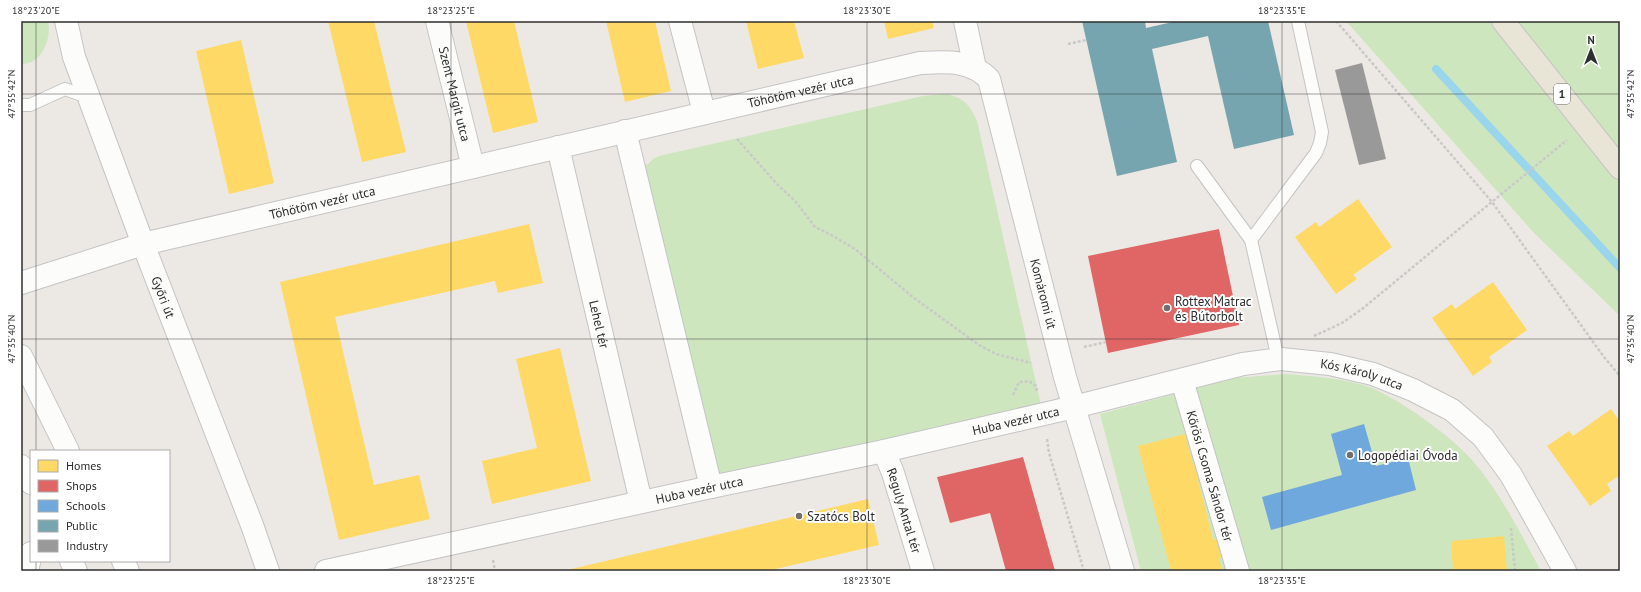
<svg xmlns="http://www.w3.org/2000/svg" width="1641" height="592" font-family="'PT Sans',sans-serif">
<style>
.green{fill:#cee6be}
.homes{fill:#ffd966}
.shops{fill:#e06666}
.schools{fill:#6fa8dc}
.public{fill:#76a5af}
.industry{fill:#999}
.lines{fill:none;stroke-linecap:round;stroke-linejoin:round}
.stream{stroke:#99d6ec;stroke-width:8}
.service-casing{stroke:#c5c4c5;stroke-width:14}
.minor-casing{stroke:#c5c4c5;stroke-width:24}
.secondary-casing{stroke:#c5c4c5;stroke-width:24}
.primary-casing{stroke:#c6c5c4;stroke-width:24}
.path{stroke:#c9c9c8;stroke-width:2.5;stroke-dasharray:3 2;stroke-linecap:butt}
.service{stroke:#fcfcfb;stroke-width:12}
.minor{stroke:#fcfcfb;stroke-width:22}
.secondary{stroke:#fcfcfb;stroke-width:22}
.primary{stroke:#e8e4d6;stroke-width:22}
.ticks{fill:none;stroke:#2e2e2e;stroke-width:1;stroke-opacity:0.45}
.poi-dot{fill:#706f6e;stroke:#fff;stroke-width:1.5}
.labels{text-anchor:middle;stroke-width:4;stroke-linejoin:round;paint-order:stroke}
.shield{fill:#fff;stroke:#6d6d6d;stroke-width:1}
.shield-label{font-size:12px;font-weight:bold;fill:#2e2e2e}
.street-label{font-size:13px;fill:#2e2e2e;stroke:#fff}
.poi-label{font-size:13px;fill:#2e2e2e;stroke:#fff;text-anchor:start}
.neatline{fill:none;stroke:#2e2e2e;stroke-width:1.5}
.ticks-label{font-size:10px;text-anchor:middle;fill:#2e2e2e}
</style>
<rect width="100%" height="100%" fill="#ece8e4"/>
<!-- green -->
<g class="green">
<path d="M21 21H48C52 38 42 65 21 64Z"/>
<path d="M1346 21H1620V316L1533 232Z"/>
<path d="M947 94C963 97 971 106 977 121L1043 414 711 487 634 168 648 164 653 159 659 156 923 96Z"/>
<path d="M1285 374C1313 376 1345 378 1372 388 1402 401 1451 436 1472 460 1501 493 1520 533 1541 571H1141L1100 414 1235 378Z"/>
</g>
<!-- homes -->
<g class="homes">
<path d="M328 21H374L406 152 362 162Z"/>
<path d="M466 21H514L538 122 493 133Z"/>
<path d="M606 21H655L671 91 625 102Z"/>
<path d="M746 21H794L804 58 758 69Z"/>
<path d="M884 21H932L934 28 888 39Z"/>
<path d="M241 40 274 183 229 194 196 51Z"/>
<path d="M1358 199 1392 247 1353 275 1357 279 1336 294 1295 237 1316 222 1319 227Z"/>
<path d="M529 224 543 283 498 293 495 281 335 317 374 485 419 475 430 519 339 540 280 282Z"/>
<path d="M1493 282 1527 330 1489 357 1492 362 1473 376 1432 318 1452 304 1455 309Z"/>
<path d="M560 348 591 481 492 504 482 461 537 448 516 359Z"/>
<path d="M1611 409 1620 422V475L1607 484 1611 491 1590 506 1547 446 1569 431 1573 436Z"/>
<path d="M1185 434 1193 464 1198 462 1203 479 1198 480 1213 540 1219 538 1225 557 1219 558 1222 571H1171L1138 446Z"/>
<path d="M868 499 879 545 767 571H563Z"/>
<path d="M1504 536 1507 571H1453L1451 541Z"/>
</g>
<!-- shops -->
<g class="shops">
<path d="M1219 229 1239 325 1108 353 1088 256Z"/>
<path d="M1023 457 1055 571H1006L990 513 950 523 937 477Z"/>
</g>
<!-- schools -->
<path class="schools" d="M1364 424 1376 466 1408 458 1416 490 1271 530 1262 497 1342 475 1331 434Z"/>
<!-- public -->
<path class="public" d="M1082 21H1145L1146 28 1177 21H1268L1294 135 1234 149 1208 36 1152 49 1177 162 1117 176Z"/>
<!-- industry -->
<path class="industry" d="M1362 63 1386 159 1359 165 1335 70Z"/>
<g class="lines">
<!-- stream -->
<path class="stream" d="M1436 69 1620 268"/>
<!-- service casing -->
<g class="service-casing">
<g id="service">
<path d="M21 105H30L65 89 90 98"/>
<path d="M1197 166 1251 240"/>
<path d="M1276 350 1251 240 1316 153 1320 143 1322 132 1298 21"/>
</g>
</g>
<!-- minor casing -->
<g class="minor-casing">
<g id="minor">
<path id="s1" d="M66 21 74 57 143 244 252 525 268 571"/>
<path id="s2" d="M437 21 473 167"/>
<path d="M680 21 704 112"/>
<path d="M965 21 975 68"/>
<path d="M625 131 711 487"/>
<path id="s3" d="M558 147 641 502"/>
<path id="s4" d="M21 283 143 244 920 63C945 62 970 59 989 79L1065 377 1123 571"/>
<path id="s5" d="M1182 380 1238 571"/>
<path id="s6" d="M884 451 893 473 923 571"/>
<path id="s7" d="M326 571 711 487 884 451 1074 407 1243 364 1281 359 1330 364 1373 374 1413 390 1452 410 1483 437 1511 475 1565 571"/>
</g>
</g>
<!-- secondary casing -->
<g class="secondary-casing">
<g id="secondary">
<path d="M21 356 68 451"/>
<path d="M21 466 31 483"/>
<path d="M71 561 76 571"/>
<path d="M123 561 128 571"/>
<path d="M27 571 31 553"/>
</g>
</g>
<!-- primary casing -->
<g class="primary-casing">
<path id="primary" d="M1503 21 1620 168"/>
</g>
<!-- path -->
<g class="path">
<path d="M1336 21 1492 202 1604 357 1620 376"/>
<path d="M1068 44 1086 40"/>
<path d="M737 139 776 183 796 202 815 227 833 236 855 249 914 298 979 345 996 354 1031 363"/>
<path d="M1314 336 1342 323 1362 309 1567 140"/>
<path d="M1084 347 1106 342"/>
<path d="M1013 395 1019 382 1029 381 1036 386 1037 391"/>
<path d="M1047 439 1049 453 1084 571"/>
<path d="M1511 528 1515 571"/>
<path d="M493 560 495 571"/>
</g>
<!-- service -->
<use href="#service" class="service"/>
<!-- minor -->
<use href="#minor" class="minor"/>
<!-- secondary -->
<use href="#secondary" class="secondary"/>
<!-- primary -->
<use href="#primary" class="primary"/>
</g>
<!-- ticks -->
<path class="ticks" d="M36 21V451M451 21V571M867 21V571M1282 21V571M21 94H1620M21 339H1620M36 561V571"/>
<!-- markers -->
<g class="poi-dot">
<circle cx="1167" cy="308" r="4"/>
<circle cx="1350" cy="455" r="4"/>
<circle cx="799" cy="516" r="4"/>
</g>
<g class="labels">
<!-- shield labels -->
<rect class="shield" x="1554" y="84" width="16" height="20" rx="3"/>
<g class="shield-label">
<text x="1562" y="98">1</text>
</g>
<!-- street labels -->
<g class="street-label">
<text dy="5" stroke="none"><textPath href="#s4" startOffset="803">Töhötöm vezér utca</textPath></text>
<text dy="5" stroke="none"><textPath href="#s2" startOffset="75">Szent Margit utca</textPath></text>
<text dy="5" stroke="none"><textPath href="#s4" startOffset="312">Töhötöm vezér utca</textPath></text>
<text dy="5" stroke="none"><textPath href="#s4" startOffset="1221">Komáromi út</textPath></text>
<text dy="5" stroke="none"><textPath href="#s1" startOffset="293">Győri út</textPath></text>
<text dy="5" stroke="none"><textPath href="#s3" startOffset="182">Lehel tér</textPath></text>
<text dy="5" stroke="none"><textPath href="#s7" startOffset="1061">Kós Károly utca</textPath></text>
<text dy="5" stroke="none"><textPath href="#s7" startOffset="706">Huba vezér utca</textPath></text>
<text dy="5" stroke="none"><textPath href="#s5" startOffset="100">Kőrösi Csoma Sándor tér</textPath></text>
<text dy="5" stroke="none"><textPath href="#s7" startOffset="382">Huba vezér utca</textPath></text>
<text dy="5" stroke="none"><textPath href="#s6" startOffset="63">Reguly Antal tér</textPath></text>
</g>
<!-- poi labels -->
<g class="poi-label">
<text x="1175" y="306">Rottex Matrac<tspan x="1175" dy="15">és Bútorbolt</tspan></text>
<text x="1358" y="460">Logopédiai Óvoda</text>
<text x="807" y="521">Szatócs Bolt</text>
</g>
</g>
<!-- border -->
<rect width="1641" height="592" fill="none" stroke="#ffffff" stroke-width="44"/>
<!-- legend -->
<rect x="30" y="450" width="140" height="112" fill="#ffffff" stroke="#ababab"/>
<rect x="38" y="460" width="20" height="12" fill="#ffd966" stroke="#ababab"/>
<text x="66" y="470" font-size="12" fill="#2e2e2e">Homes</text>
<rect x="38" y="480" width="20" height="12" fill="#e06666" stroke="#ababab"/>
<text x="66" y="490" font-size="12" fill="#2e2e2e">Shops</text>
<rect x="38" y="500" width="20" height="12" fill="#6fa8dc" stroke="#ababab"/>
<text x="66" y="510" font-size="12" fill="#2e2e2e">Schools</text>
<rect x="38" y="520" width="20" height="12" fill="#76a5af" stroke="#ababab"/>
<text x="66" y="530" font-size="12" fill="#2e2e2e">Public</text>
<rect x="38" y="540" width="20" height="12" fill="#999999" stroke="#ababab"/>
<text x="66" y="550" font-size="12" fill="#2e2e2e">Industry</text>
<!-- north arrow -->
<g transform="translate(1591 50)" stroke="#ffffff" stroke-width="3" paint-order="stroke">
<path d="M0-3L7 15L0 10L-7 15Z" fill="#2e2e2e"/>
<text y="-6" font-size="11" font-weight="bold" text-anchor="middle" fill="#2e2e2e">N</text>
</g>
<rect x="22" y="22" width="1597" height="548" class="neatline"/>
<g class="ticks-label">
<text x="36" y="14">18°23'20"E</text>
<text x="451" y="14">18°23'25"E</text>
<text x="867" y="14">18°23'30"E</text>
<text x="1282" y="14">18°23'35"E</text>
<text transform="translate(11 94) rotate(-90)" y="4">47°35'42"N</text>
<text transform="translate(1630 94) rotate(-90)" y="4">47°35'42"N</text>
<text transform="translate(11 339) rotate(-90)" y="4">47°35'40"N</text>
<text transform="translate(1630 339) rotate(-90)" y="4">47°35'40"N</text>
<text x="451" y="584">18°23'25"E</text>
<text x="867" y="584">18°23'30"E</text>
<text x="1282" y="584">18°23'35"E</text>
</g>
</svg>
